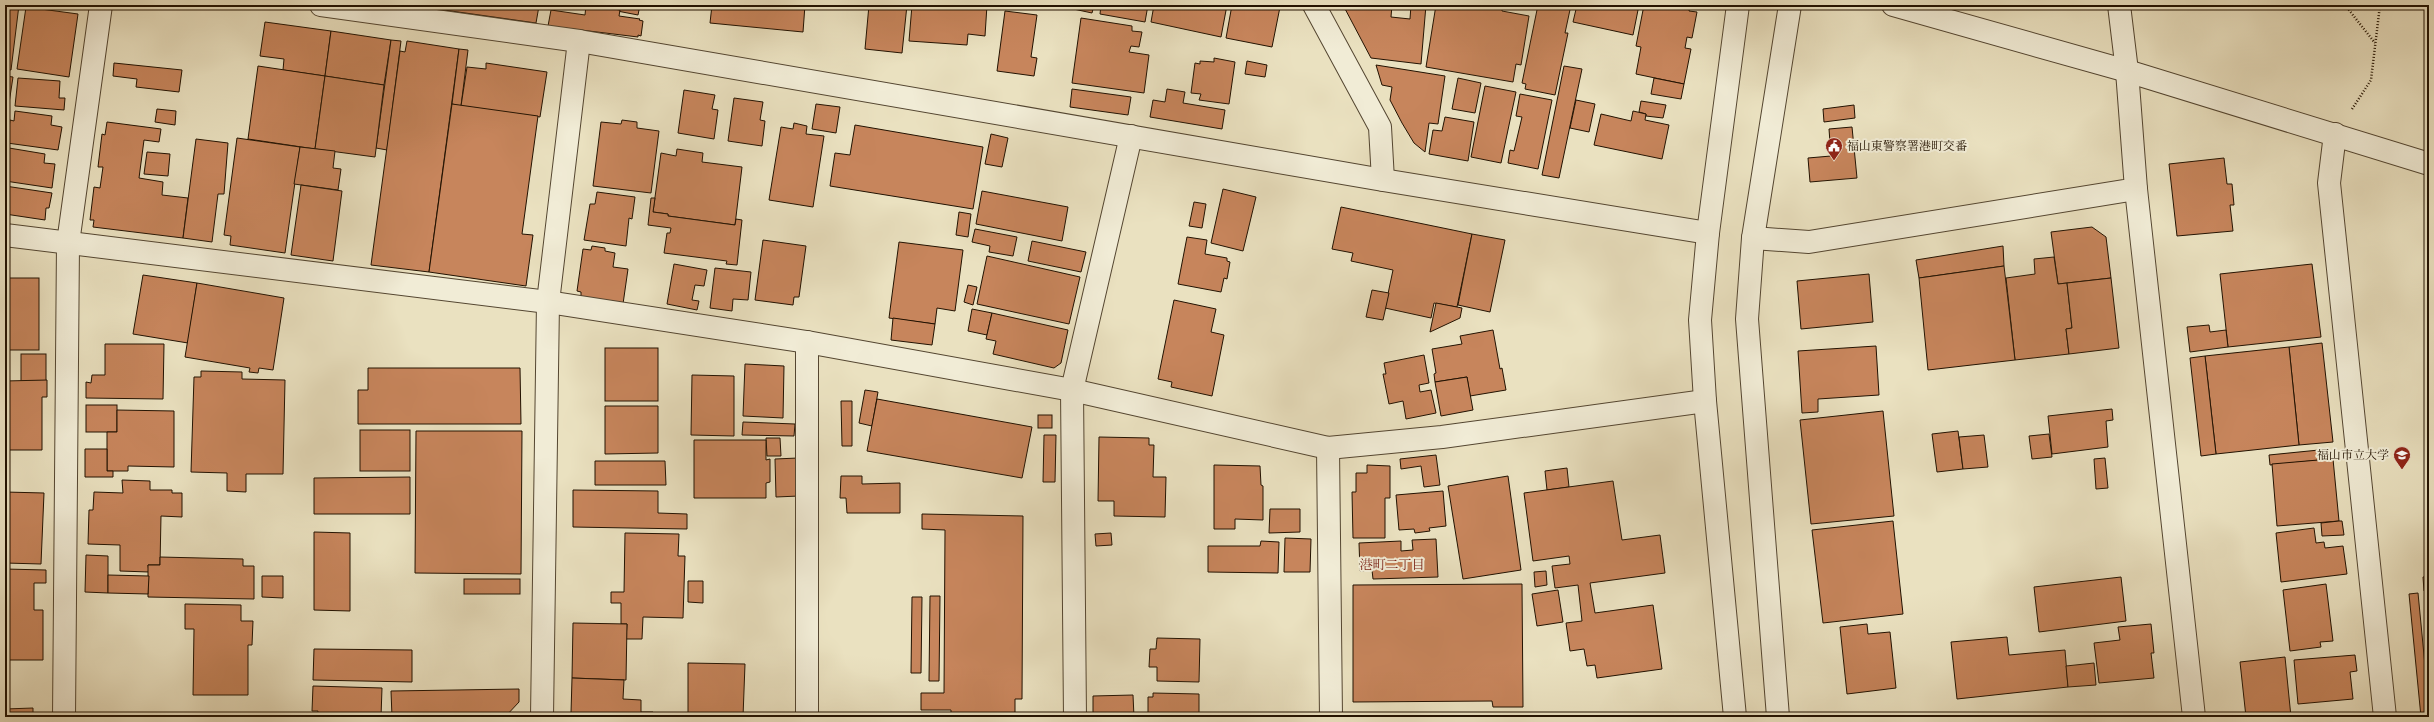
<svg xmlns="http://www.w3.org/2000/svg" width="2434" height="722" font-family="'Libre Bodoni','Noto Serif JP',serif">
<style>
.building{fill:#c7855c;stroke:#221201}
.lines{fill:none;stroke-linecap:round;stroke-linejoin:round}
.minor-casing{stroke:#544631;stroke-width:24}
.path{stroke:#221201;stroke-width:2.5;stroke-dasharray:1 2;stroke-linecap:butt}
.minor{stroke:#f1ecd6;stroke-width:22}
.labels{text-anchor:middle;stroke-width:4;stroke-linejoin:round;paint-order:stroke}
.poi-label{font-size:12px;fill:#221201;stroke:#f1ecd6;text-anchor:start}
.neighbourhood-label{font-size:13px;fill:#7a1f14;stroke:#f1ecd6}
</style>
<rect width="100%" height="100%" fill="#eae1c0"/>
<filter id="stains"><feTurbulence type="fractalNoise" baseFrequency=".005" numOctaves="4"/><feColorMatrix values="0 0 0 0 .2 0 0 0 0 .09 0 0 0 0 .02 0 0 0 .5 -.17"/></filter>
<radialGradient id="worn" r=".72"><stop offset=".6" stop-color="#630" stop-opacity="0"/><stop offset="1" stop-color="#630" stop-opacity=".3"/></radialGradient>
<!-- building -->
<g class="building">
<path d="M5 5H19L11 70 5 69Z"/>
<path d="M435 5H532L539 6 536 23 437 9V5Z"/>
<path d="M586 5H640L638 15Z"/>
<path d="M586 5 620 10 619 16 640 19 639 20 643 21 641 36 638 35V37L548 26 551 10 585 15Z"/>
<path d="M712 5H805L803 32 710 23Z"/>
<path d="M869 5H907L902 53 865 49Z"/>
<path d="M912 5H987L985 36 968 34 967 45 909 41Z"/>
<path d="M1055 5H1094L1092 13Z"/>
<path d="M1101 5H1148L1145 22 1100 14Z"/>
<path d="M1154 5H1227L1221 37 1151 22Z"/>
<path d="M1232 5H1273L1280 7 1272 47 1226 38Z"/>
<path d="M1343 5H1392L1391 17 1410 19 1411 5H1426L1421 64 1371 58Z"/>
<path d="M1436 5H1502V11L1529 16 1521 65 1516 64 1513 82 1426 67Z"/>
<path d="M1538 5H1571L1565 33H1568L1555 95 1525 89 1526 84 1522 83Z"/>
<path d="M1577 5H1639L1633 35 1573 22Z"/>
<path d="M1644 5H1690L1689 11 1697 12 1692 38 1687 37 1685 48 1691 49 1684 84 1636 74 1641 47 1636 46Z"/>
<path d="M26 7 78 14 69 77 17 69Z"/>
<path d="M1005 11 1037 15 1031 57 1037 58 1034 76 997 71Z"/>
<path d="M1081 18 1132 26V31L1142 32 1139 47 1131 46 1129 52 1149 55 1144 93 1072 83Z"/>
<path d="M265 22 331 31 325 76 283 70 284 59 260 56Z"/>
<path d="M331 31 391 40 384 85 325 76Z"/>
<path d="M391 40 401 41 387 150 376 148Z"/>
<path d="M407 41 459 49 429 272 371 265 400 51 405 52Z"/>
<path d="M459 49 468 50 461 106 452 104Z"/>
<path d="M1214 58 1235 62 1229 104 1199 100 1201 94 1191 93 1195 63 1200 64V61L1214 62Z"/>
<path d="M1247 61 1267 65 1265 77 1245 74Z"/>
<path d="M114 63 182 70 179 92 136 87 137 79 113 76Z"/>
<path d="M486 63 547 72 540 117 461 106 467 67 486 69Z"/>
<path d="M1376 65 1445 76 1438 124 1429 123 1425 152 1414 143 1402 123 1390 100 1392 87 1382 85Z"/>
<path d="M258 66 325 76 315 149 248 139Z"/>
<path d="M1564 66 1582 69 1559 178 1542 175Z"/>
<path d="M5 76 13 77 8 110 5 109Z"/>
<path d="M325 76 384 85 375 157 315 149Z"/>
<path d="M18 78 60 81 59 98H65L64 110 15 106Z"/>
<path d="M1458 78 1481 83 1475 113 1452 109Z"/>
<path d="M1654 78 1684 84 1681 99 1651 94Z"/>
<path d="M1485 86 1516 92 1501 163 1471 157Z"/>
<path d="M1072 89 1131 97 1128 115 1070 107Z"/>
<path d="M1167 89 1185 92 1183 103 1225 110 1222 129 1150 117 1153 100 1165 102Z"/>
<path d="M684 90 715 95 712 109 718 110 714 139 678 133Z"/>
<path d="M1520 94 1552 100 1538 169 1508 163 1510 150 1514 151 1522 117 1516 116Z"/>
<path d="M734 98 763 102 760 120 765 121 762 146 728 141Z"/>
<path d="M1576 100 1595 104 1589 132 1570 128Z"/>
<path d="M1641 101 1666 105 1663 118 1646 116V114L1639 112Z"/>
<path d="M452 104 538 116 522 234 533 235 526 286 429 272Z"/>
<path d="M816 104 840 107 836 133 812 129Z"/>
<path d="M1854 105 1855 118 1824 122 1823 109Z"/>
<path d="M157 109 176 111 175 125 155 122Z"/>
<path d="M15 111 52 116 51 125 62 127 58 150 7 143 10 120 14 121Z"/>
<path d="M1633 111 1646 114 1645 120 1669 125 1662 159 1594 145 1601 114 1631 121Z"/>
<path d="M1445 117 1474 122 1468 161 1429 154 1433 130 1442 131Z"/>
<path d="M622 120 637 122V128L659 131 651 193 593 186 601 122 621 124Z"/>
<path d="M107 122 161 129 159 142 144 140 139 178 163 182 162 195 188 198 183 238 93 227 94 220H90L94 187 100 188 103 167H98L102 134 105 135Z"/>
<path d="M794 123 807 126 806 134 824 136 813 207 769 200 781 127 793 129Z"/>
<path d="M855 125 983 147 973 209 830 186 835 153 850 155Z"/>
<path d="M1852 127 1857 178 1810 182 1808 158 1831 156 1829 129Z"/>
<path d="M991 134 1008 138 1002 167 985 164Z"/>
<path d="M237 138 300 147 285 253 230 245 231 236 224 235Z"/>
<path d="M196 139 228 143 224 194H218L212 242 183 238Z"/>
<path d="M300 147 335 151 333 168 341 169 338 190 294 184Z"/>
<path d="M9 148 45 154 44 163 55 164 52 188 5 181V158H8Z"/>
<path d="M677 149 703 153 702 162 742 167 735 225 668 216V214L653 212 661 153 676 156Z"/>
<path d="M147 152 170 154 168 176 144 174Z"/>
<path d="M2224 158 2227 184H2232L2234 205H2230L2233 231 2177 236 2169 164Z"/>
<path d="M301 185 342 191 333 261 291 255Z"/>
<path d="M5 186 52 193 49 208H46L45 220 5 214Z"/>
<path d="M1223 189 1256 197 1243 251 1211 243Z"/>
<path d="M982 191 1068 207 1062 241 976 224Z"/>
<path d="M597 192 635 197 632 219 629 218 626 246 584 240 590 204H595Z"/>
<path d="M651 198H655L653 212 668 214V216L735 225 736 219 742 220 737 265 726 264 727 261 664 253 667 233H670L671 228 648 225Z"/>
<path d="M1194 202 1206 204 1202 228 1189 226Z"/>
<path d="M1341 207 1472 234 1457 307 1434 303 1431 318 1385 308 1393 270 1351 261 1353 253 1332 249Z"/>
<path d="M959 212 971 214 968 237 956 235Z"/>
<path d="M2092 227 2106 237 2111 278 2058 284 2051 232Z"/>
<path d="M975 229 1017 237 1013 256 989 252 990 246 972 242Z"/>
<path d="M1472 234 1505 240 1490 312 1458 305Z"/>
<path d="M1187 237 1207 240 1205 254 1227 258V261L1230 262 1227 279 1224 278 1221 292 1178 284Z"/>
<path d="M763 240 806 246 799 297H794L793 305 755 300Z"/>
<path d="M1032 241 1086 252 1081 272 1028 261Z"/>
<path d="M899 242 963 250 955 311 937 308 935 324 889 318Z"/>
<path d="M592 246 605 248V251L615 253 613 267 628 269 623 304 581 297V292L577 291 583 249 591 250Z"/>
<path d="M2003 246 2004 266 1919 278 1916 260Z"/>
<path d="M987 256 1080 277 1069 324 977 304Z"/>
<path d="M2054 257 2058 284 2067 283 2072 328 2066 329 2069 354 2015 360 2006 278 2035 274 2034 259Z"/>
<path d="M674 264 707 270 704 286 695 285 692 300 699 301 697 310 667 304Z"/>
<path d="M2312 264 2321 337 2228 347 2220 274Z"/>
<path d="M2004 266 2015 360 1928 370 1919 278Z"/>
<path d="M715 268 751 272 748 300 733 299 732 311 710 308Z"/>
<path d="M1869 274 1873 322 1801 329 1797 281Z"/>
<path d="M143 275 197 283 188 343 133 334Z"/>
<rect x="5" y="278" width="34" height="72"/>
<path d="M2111 278 2119 348 2069 354 2066 329 2072 328 2067 283Z"/>
<path d="M197 283 284 298 273 370 259 368 258 373 249 372 250 368 185 357Z"/>
<path d="M968 285 977 287 973 305 964 302Z"/>
<path d="M1372 290 1389 293 1383 320 1366 317Z"/>
<path d="M1174 300 1216 309 1211 332 1224 335 1212 396 1171 387 1172 382 1158 379Z"/>
<path d="M1436 303 1462 308 1460 318 1430 332Z"/>
<path d="M972 309 992 313 987 335 968 331Z"/>
<path d="M992 313 1068 330 1061 363 1054 368 993 354 996 341 986 339Z"/>
<path d="M893 318 935 324 932 345 891 340Z"/>
<path d="M2209 325 2210 332 2226 330 2228 347 2190 352 2187 327Z"/>
<path d="M1493 330 1500 369 1502 368 1506 390 1470 396 1467 377 1435 382 1434 374 1436 373 1432 349 1462 344 1460 336Z"/>
<path d="M2322 343 2333 442 2299 445 2289 347Z"/>
<path d="M105 344H164L163 399 86 398V382L91 383 92 375H105Z"/>
<path d="M1876 346 1879 395 1818 399V412L1802 413 1798 351Z"/>
<path d="M2289 347 2299 445 2216 454 2205 356Z"/>
<rect x="605" y="348" width="53" height="53"/>
<rect x="21" y="354" width="25" height="27"/>
<path d="M1424 355 1429 383 1419 385 1420 392 1431 390 1436 413 1406 419 1403 401 1389 404 1383 374H1386L1384 363Z"/>
<path d="M2205 356 2216 454 2201 456 2190 358Z"/>
<path d="M745 364 784 366 783 418 743 416Z"/>
<path d="M368 368H520L521 424H358V390H368Z"/>
<path d="M201 371 242 372V379L285 380 283 474H246V492L227 491V473L191 472 194 377H201Z"/>
<path d="M692 375 734 376V436L691 435Z"/>
<path d="M1467 377 1473 410 1441 416 1435 382Z"/>
<path d="M47 380V397H42V450H5V381Z"/>
<path d="M865 390 878 392 872 426 859 423Z"/>
<path d="M877 399 1032 427 1022 478 867 451Z"/>
<path d="M841 401H852V446H842Z"/>
<rect x="86" y="405" width="31" height="27"/>
<path d="M605 406H658V453L605 454Z"/>
<path d="M2112 409 2113 420 2106 421 2108 447 2052 454 2048 416Z"/>
<path d="M117 410 174 411V467L128 466V471H107V432H117Z"/>
<path d="M1883 411 1894 516 1811 524 1800 420Z"/>
<rect x="1038" y="415" width="14" height="13"/>
<path d="M743 422 795 424 794 436 742 435Z"/>
<rect x="360" y="430" width="50" height="41"/>
<path d="M416 431H522L521 574 415 573Z"/>
<path d="M1958 431 1963 469 1937 472 1932 434Z"/>
<path d="M2049 434 2052 457 2032 459 2029 436Z"/>
<path d="M1044 435H1056L1055 482H1043Z"/>
<path d="M1984 435 1988 467 1963 469 1959 437Z"/>
<path d="M1099 437 1149 438V445H1154L1153 477H1166L1165 517 1114 516V501H1098Z"/>
<path d="M766 438H780L781 456H767Z"/>
<path d="M694 440H766V460L770 459V482L766 483V498H694Z"/>
<path d="M85 449H107V471H113V477H85Z"/>
<path d="M2329 449 2330 459 2270 465 2269 455Z"/>
<path d="M1436 455 1440 485 1424 487 1421 466 1401 469 1400 459Z"/>
<path d="M798 458 799 496 776 497 775 459Z"/>
<path d="M2105 458 2108 488 2096 489 2094 459Z"/>
<path d="M2330 459H2333L2339 521 2277 526 2272 464Z"/>
<path d="M595 461H665L666 485H595Z"/>
<path d="M1214 465 1260 466 1261 485 1263 486V520L1235 519V529H1214Z"/>
<path d="M1367 465 1390 466V498H1385V538H1353L1352 492H1356V473H1367Z"/>
<path d="M1567 468 1569 487 1547 490 1545 471Z"/>
<path d="M841 476H862V484L900 483V513H847L846 498H840Z"/>
<path d="M1508 476 1521 570 1463 579 1448 486Z"/>
<path d="M410 477V514H314V478Z"/>
<path d="M122 480 150 481V490H172V493H182V517L161 516 160 565H148L149 572 120 571V545L88 544 89 510H93L94 492 123 493Z"/>
<path d="M1613 481 1622 540 1660 535 1665 573 1590 583 1595 613 1653 605 1662 669 1597 678 1595 665 1587 666 1584 649 1570 651 1566 623 1582 621 1578 585 1555 588 1552 566 1570 564 1569 556 1533 561 1524 493Z"/>
<path d="M573 490 658 491V513L687 514V529L573 527Z"/>
<path d="M1443 491 1446 526 1429 528 1430 531 1415 533 1414 529 1399 530 1396 495Z"/>
<path d="M5 492 44 493 41 564 5 563Z"/>
<path d="M1270 509H1300V532L1269 533Z"/>
<path d="M922 514 1023 516 1022 699H1015V717H951V710H921V693H944L945 530 922 529Z"/>
<path d="M1893 521 1903 614 1823 623 1812 530Z"/>
<path d="M2339 521H2342L2344 535 2322 536 2321 523Z"/>
<path d="M2314 528 2316 543 2324 542 2325 548 2343 546 2347 574 2281 582 2276 533Z"/>
<path d="M314 532 350 533V611L314 610Z"/>
<path d="M625 533 679 534 678 556H685L683 618 643 617 642 639H626L627 624H621V603H611V592H624Z"/>
<path d="M1111 533 1112 545 1096 546 1095 534Z"/>
<path d="M1285 538 1311 539 1310 572H1284Z"/>
<path d="M1436 539 1438 577 1373 579 1372 570 1360 571 1359 543 1401 541V551L1413 550 1412 540Z"/>
<path d="M1261 541 1279 542 1278 573 1208 572V546H1260Z"/>
<path d="M86 555 108 556V593L85 592Z"/>
<path d="M160 557 243 559V566H254V599L148 597V565H160Z"/>
<path d="M5 569 46 570V583H34V610H43V660H5Z"/>
<path d="M1546 571 1547 585 1535 587 1534 572Z"/>
<path d="M108 575 149 576 148 594 108 593Z"/>
<path d="M262 576H283V598L262 597Z"/>
<path d="M2429 576V591H2424L2423 577Z"/>
<path d="M2121 577 2126 621 2039 632 2034 587Z"/>
<rect x="464" y="579" width="56" height="15"/>
<path d="M688 581H703V603L688 602Z"/>
<path d="M1522 584 1523 707H1493L1492 701 1353 702V585Z"/>
<path d="M2326 584 2333 641 2320 642 2321 647 2290 651 2283 590Z"/>
<path d="M1558 590 1563 622 1537 626 1532 594Z"/>
<path d="M2418 593 2429 707V717H2421L2409 594Z"/>
<path d="M930 596H940L939 681H929Z"/>
<path d="M912 597H922L921 673H911Z"/>
<path d="M185 604 241 605V621H253L252 645H248V695H193L194 629H185Z"/>
<path d="M573 623 627 624 626 680 572 678Z"/>
<path d="M1867 624 1868 634 1890 632 1896 688 1847 694 1840 627Z"/>
<path d="M2151 624 2154 653H2151L2154 678 2099 683 2094 643 2120 640 2118 627Z"/>
<path d="M2007 637 2009 655 2065 650 2068 687 1957 699 1951 642Z"/>
<path d="M1157 638 1200 639 1199 682 1157 681V667H1149L1150 649H1156Z"/>
<path d="M314 649 412 650V682L313 680Z"/>
<path d="M2355 655 2357 671 2350 672 2353 699 2298 704 2294 660Z"/>
<path d="M2285 657 2291 717H2246L2240 662Z"/>
<path d="M688 663 745 664 743 717H698V715L688 714Z"/>
<path d="M2094 663 2096 685 2068 687 2066 666Z"/>
<path d="M572 678 624 680 623 699 641 700V715L571 713Z"/>
<path d="M313 686 382 688 381 717H317L318 711H312Z"/>
<path d="M519 689V702L505 717H392L391 691Z"/>
<path d="M1153 693 1199 694V717H1148V697H1153Z"/>
<path d="M1133 695 1134 717H1093V696Z"/>
<path d="M33 708V717H5V709Z"/>
<path d="M641 712H653V717H571V713L641 715Z"/>
</g>
<g class="lines">
<!-- minor casing -->
<g class="minor-casing">
<g id="minor">
<path d="M321 5 579 41 1383 180 1708 233"/>
<path d="M1314 5 1380 127 1383 180"/>
<path d="M1893 5 2127 71 2429 164"/>
<path d="M2335 134 2329 183 2385 717"/>
<path d="M2136 189 2194 717"/>
<path d="M5 235 548 302 807 342 1072 390 1328 448 1442 437 1705 401"/>
<path d="M1753 238 1809 242 2136 189 2127 71 2119 5"/>
<path d="M1328 448 1331 717"/>
<path d="M64 717 68 243 101 5"/>
<path d="M542 717 548 302 579 41"/>
<path d="M807 717V342"/>
<path d="M1075 717 1072 390 1131 136"/>
<path d="M1735 717 1705 401 1700 320 1708 233 1738 5"/>
<path d="M1778 717 1747 319 1753 238 1790 5"/>
</g>
</g>
<!-- path -->
<g class="path">
<path d="M2345 5 2375 43"/>
<path d="M2352 109 2371 80 2380 5"/>
</g>
<!-- minor -->
<use href="#minor" class="minor"/>
</g>
<!-- icons -->
<defs>
<g id="civic-pin" transform="scale(0.9)"><path d="M0 17L-7.5 6A9.5 9.5 0 1 1 7.5 6Z" fill="#8f2418" stroke="#f1ecd6"/><path d="M-.6-6.5H3V-4.5H.6V-3L4-1V1h2V6H-6V1h2V-1L-.6-3ZM-1.2 2.5V6h2.4V2.5Z" fill="#fff"/></g>
<g id="university-pin" transform="scale(0.9)"><path d="M0 17L-7.5 6A9.5 9.5 0 1 1 7.5 6Z" fill="#8f2418" stroke="#f1ecd6"/><path d="M0-5L7-2L0 1L-7-2ZM-4 1L0 2.5L4 1V4Q0 6-4 4Z" fill="#fff"/></g>
</defs>
<g fill-rule="evenodd">
<use href="#civic-pin" x="1834" y="146"/>
<use href="#university-pin" x="2402" y="455"/>
</g>
<g class="labels">
<!-- poi labels -->
<g class="poi-label">
<text x="1847" y="150">福山東警察署港町交番</text>
<text x="2389" y="459" text-anchor="end">福山市立大学</text>
</g>
<!-- neighbourhood labels -->
<g class="neighbourhood-label">
<text x="1392" y="569">港町二丁目</text>
</g>
</g>
<!-- margin -->
<rect width="2434" height="722" fill="none" stroke="#eae1c0" stroke-width="20"/>
<rect x="6" y="6" width="2422" height="710" fill="none" stroke="#221201" stroke-width="2"/>
<rect x="10" y="10" width="2414" height="702" fill="none" stroke="#221201"/>
<rect width="100%" height="100%" filter="url(#stains)"/>
<rect width="100%" height="100%" fill="url(#worn)"/>
</svg>
